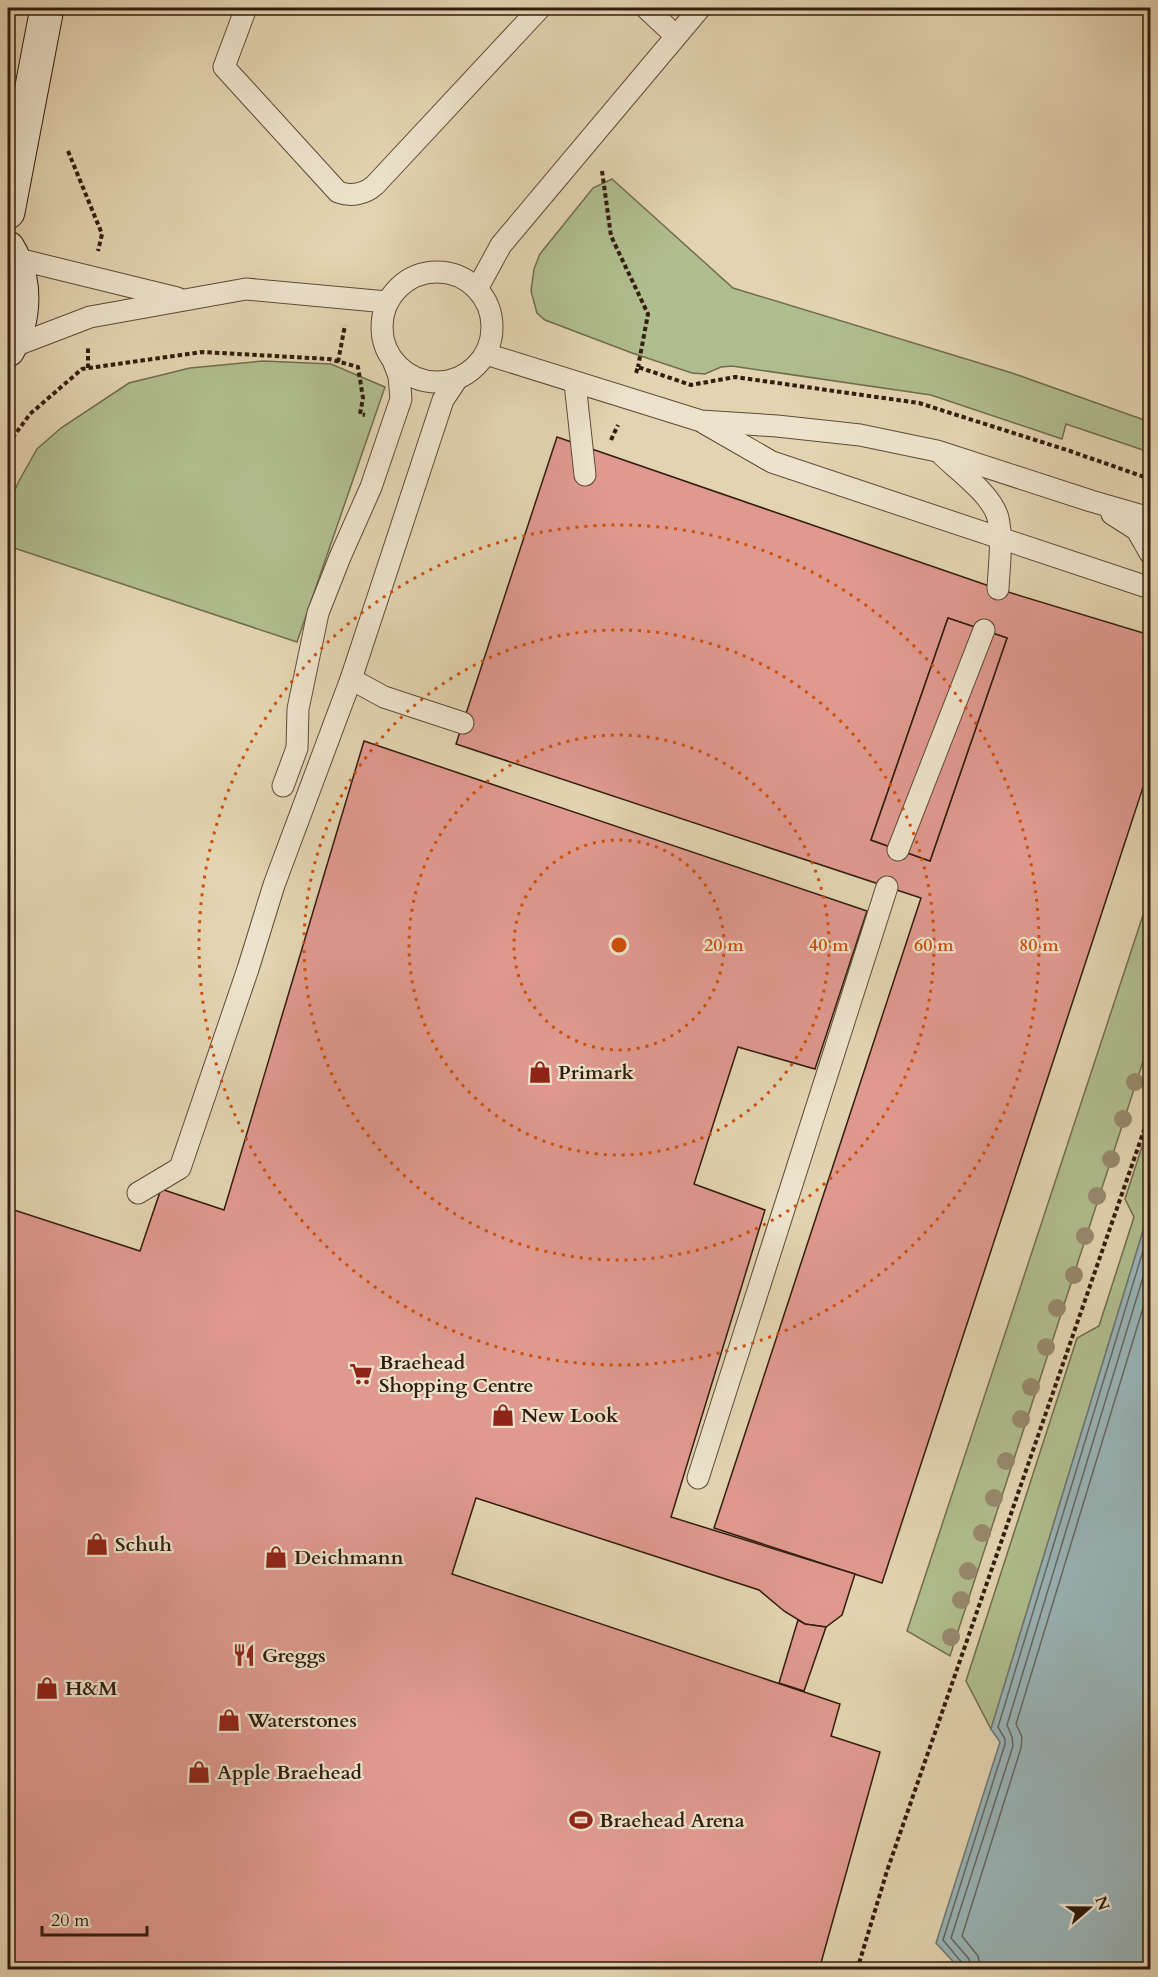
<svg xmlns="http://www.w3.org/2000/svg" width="1158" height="1977" font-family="Cardo,serif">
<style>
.green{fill:#b0bd8e;stroke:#716c4e;stroke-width:1.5}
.water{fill:#9ab5b8;stroke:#707874;stroke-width:1.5}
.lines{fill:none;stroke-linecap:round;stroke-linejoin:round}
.shore{stroke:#666863;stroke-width:1.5}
.building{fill:#e0998f;stroke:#321c0e;stroke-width:1.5;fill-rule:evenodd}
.lane-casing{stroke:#5e4a37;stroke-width:23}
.secondary-casing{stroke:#321c0e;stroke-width:35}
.path{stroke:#321c0e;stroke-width:4;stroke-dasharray:4.5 3;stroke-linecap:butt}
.lane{stroke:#ede3cc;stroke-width:21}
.secondary{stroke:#ede3cc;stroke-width:33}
.tree{fill:#97896c}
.ring{fill:none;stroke:#cd500c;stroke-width:3;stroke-dasharray:3 6}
.labels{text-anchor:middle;stroke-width:4.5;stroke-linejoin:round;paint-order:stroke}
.poi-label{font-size:20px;font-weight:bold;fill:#321c0e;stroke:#ede3cc;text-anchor:start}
.centre{fill:#cd500c;stroke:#ede3cc;stroke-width:3}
.ring-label{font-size:18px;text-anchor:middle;font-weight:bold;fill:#cd500c;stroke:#ede3cc;stroke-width:4.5;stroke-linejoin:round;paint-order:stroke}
</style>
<rect width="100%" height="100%" fill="#e3d4b1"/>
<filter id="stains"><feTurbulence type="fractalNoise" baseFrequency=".00333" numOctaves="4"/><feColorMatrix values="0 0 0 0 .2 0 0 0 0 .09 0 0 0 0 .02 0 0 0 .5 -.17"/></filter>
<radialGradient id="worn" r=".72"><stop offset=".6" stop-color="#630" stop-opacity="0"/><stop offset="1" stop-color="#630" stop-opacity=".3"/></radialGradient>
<!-- green -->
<g class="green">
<path d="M612 179 733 288 1012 373 1150 422V463L1144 461 1146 451 1066 424 1062 439 931 395 732 366 721 367 705 374 692 373 632 353 545 320 537 313 531 291 534 269 540 254 593 188Z"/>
<path d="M263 361 331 364 385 387 297 642 8 546V505L19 481 37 449 61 428 129 383 190 368Z"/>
<path d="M1150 894V1040L950 1656 907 1631Z"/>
<path d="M1150 1122V1208L991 1729 966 1681 1077 1338 1099 1326 1134 1217 1125 1199Z"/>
</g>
<!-- water -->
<path class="water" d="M1150 1208V1969H960L936 1943 1000 1742 991 1729Z"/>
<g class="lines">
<!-- shore -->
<g class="shore">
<path d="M964 1970 963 1964 943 1940 1005 1744V1739L998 1727 1150 1228"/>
<path d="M972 1970 969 1959 951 1938 1013 1746 1012 1737 1007 1725 1150 1254"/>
<path d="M981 1970 978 1956 962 1936 1021 1748 1022 1737 1016 1724 1150 1285"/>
</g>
</g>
<!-- building -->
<g class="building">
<path d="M557 437 998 589 1150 635V766L882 1583 714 1528 921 898 456 744ZM948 618 1007 638 930 861 871 840Z"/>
<path d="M948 618 1007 638 930 861 871 840Z"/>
<path d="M364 741 867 911 815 1069 738 1047 694 1184 765 1210 671 1517 855 1574 842 1615 826 1627 805 1624 784 1611 759 1590 476 1498 452 1574 840 1704 831 1736 880 1752 819 1970H8V1208L140 1251 161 1189 224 1210Z"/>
<path d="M798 1620 805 1624 826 1627 804 1691 779 1683Z"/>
</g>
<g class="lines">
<!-- lane casing -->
<g class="lane-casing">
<g id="lane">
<path d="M246 8 224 67 338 192C351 197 365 194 375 185L540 8"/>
<path d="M646 8 676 36"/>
<path d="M14 258 177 298"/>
<circle cx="437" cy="327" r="55"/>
<path d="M477 289 501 245 700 8"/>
<path d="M9 348 90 317 246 289 387 302"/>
<path d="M486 354 701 421 777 426 860 435 937 451 1091 501 1150 518"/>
<path d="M575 383 585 475"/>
<path d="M704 423 772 462 1150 588"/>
<path d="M942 455C960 472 992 495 998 518 1003 540 999 566 998 589"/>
<path d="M1112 514 1137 530 1150 553"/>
<path d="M351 679 384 697 463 723"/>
<path d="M283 786 297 748 298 709 318 613 340 557 371 487 401 399 399 376 394 363"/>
<path d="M898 850 984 630"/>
<path d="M138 1193 180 1168 248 969 274 885 351 679 443 400 457 379"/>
<path d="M698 1478 887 887"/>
</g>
</g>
<!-- secondary casing -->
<g class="secondary-casing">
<g id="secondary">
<path d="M8 212 47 8"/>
<path d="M8 248C27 279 26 319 8 350"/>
</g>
</g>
<!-- path -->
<g class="path">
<path d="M68 151 102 234 98 251"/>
<path d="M602 171 611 236 648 314 638 367"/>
<path d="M338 362 345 325"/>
<path d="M88 368V348"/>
<path d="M636 373 638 367 691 385 735 377 919 403 1070 451 1150 479"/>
<path d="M611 440 618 425"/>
<path d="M8 444 30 414 82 369 202 352 329 359 358 367 363 398 360 414 365 415"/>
<path d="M857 1970 887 1871 1150 1113"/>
</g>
<!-- lane -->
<use href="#lane" class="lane"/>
<!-- secondary -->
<use href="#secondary" class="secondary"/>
</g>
<!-- trees -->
<g class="tree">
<circle cx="1135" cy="1082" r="9"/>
<circle cx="1123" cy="1119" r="9"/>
<circle cx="1111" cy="1159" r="9"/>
<circle cx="1097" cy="1196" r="9"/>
<circle cx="1085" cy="1236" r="9"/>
<circle cx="1074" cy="1275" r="9"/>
<circle cx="1057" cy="1308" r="9"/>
<circle cx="1046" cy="1347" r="9"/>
<circle cx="1031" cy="1387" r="9"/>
<circle cx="1021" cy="1419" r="9"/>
<circle cx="1006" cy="1461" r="9"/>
<circle cx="994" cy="1498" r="9"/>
<circle cx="982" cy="1533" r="9"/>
<circle cx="968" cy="1571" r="9"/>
<circle cx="961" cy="1600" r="9"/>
<circle cx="951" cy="1637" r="9"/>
</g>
<!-- distance rings -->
<g class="ring">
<circle cx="619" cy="945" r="105"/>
<circle cx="619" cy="945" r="210"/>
<circle cx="619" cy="945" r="315"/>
<circle cx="619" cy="945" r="420"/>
</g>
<!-- icons -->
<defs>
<g id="shop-bare" transform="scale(1.8)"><path d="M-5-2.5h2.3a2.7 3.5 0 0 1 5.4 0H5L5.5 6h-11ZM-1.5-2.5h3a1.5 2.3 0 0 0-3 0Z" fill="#8f2418" stroke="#ede3cc" stroke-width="2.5" paint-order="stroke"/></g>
<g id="supermarket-bare" transform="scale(1.8)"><path d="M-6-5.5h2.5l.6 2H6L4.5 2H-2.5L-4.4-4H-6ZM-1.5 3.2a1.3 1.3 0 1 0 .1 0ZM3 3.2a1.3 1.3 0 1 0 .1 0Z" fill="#8f2418" stroke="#ede3cc" stroke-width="2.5" paint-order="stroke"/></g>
<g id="restaurant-bare" transform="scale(1.8)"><path d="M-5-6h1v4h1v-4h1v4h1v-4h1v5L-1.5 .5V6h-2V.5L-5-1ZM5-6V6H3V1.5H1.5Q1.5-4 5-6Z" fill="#8f2418" stroke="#ede3cc" stroke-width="2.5" paint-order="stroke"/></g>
<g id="stadium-bare" transform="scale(1.8)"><path d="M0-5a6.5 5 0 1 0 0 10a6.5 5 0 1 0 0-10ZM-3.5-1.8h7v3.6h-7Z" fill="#8f2418" stroke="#ede3cc" stroke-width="2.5" paint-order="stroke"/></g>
</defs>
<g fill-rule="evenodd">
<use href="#shop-bare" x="540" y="1072"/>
<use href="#supermarket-bare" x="361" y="1374"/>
<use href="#shop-bare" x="503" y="1415"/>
<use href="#shop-bare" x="97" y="1544"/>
<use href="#shop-bare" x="276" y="1557"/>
<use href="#restaurant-bare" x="244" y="1655"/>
<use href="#shop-bare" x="47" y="1688"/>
<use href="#shop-bare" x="229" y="1720"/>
<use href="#shop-bare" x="199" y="1772"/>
<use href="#stadium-bare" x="581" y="1820"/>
</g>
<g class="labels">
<!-- poi labels -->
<g class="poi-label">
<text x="558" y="1079">Primark</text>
<text x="379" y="1369">Braehead<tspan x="379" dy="23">Shopping Centre</tspan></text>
<text x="521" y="1422">New Look</text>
<text x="115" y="1551">Schuh</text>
<text x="294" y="1564">Deichmann</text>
<text x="262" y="1662">Greggs</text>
<text x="65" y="1695">H&amp;M</text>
<text x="247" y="1727">Waterstones</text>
<text x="217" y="1779">Apple Braehead</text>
<text x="599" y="1827">Braehead Arena</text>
</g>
</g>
<circle cx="619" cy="945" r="9" class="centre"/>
<g class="ring-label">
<text x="724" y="951">20 m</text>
<text x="829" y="951">40 m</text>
<text x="934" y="951">60 m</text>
<text x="1039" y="951">80 m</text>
</g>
<!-- margin -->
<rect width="1158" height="1977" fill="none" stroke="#e3d4b1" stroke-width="30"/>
<rect x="9" y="9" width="1140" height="1959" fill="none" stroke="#321c0e" stroke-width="3"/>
<rect x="15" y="15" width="1128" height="1947" fill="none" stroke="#321c0e" stroke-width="1.5"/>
<!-- north arrow -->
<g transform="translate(1089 1908) rotate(70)" stroke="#ede3cc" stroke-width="4.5" paint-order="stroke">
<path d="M0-4.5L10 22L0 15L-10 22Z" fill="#321c0e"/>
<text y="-9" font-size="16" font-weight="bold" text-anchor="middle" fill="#321c0e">N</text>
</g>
<!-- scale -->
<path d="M42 1926v9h105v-9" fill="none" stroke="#321c0e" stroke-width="3"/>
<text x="51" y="1926" font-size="18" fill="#321c0e" stroke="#ede3cc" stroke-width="4.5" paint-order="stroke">20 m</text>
<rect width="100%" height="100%" filter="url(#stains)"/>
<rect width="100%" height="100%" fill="url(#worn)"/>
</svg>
